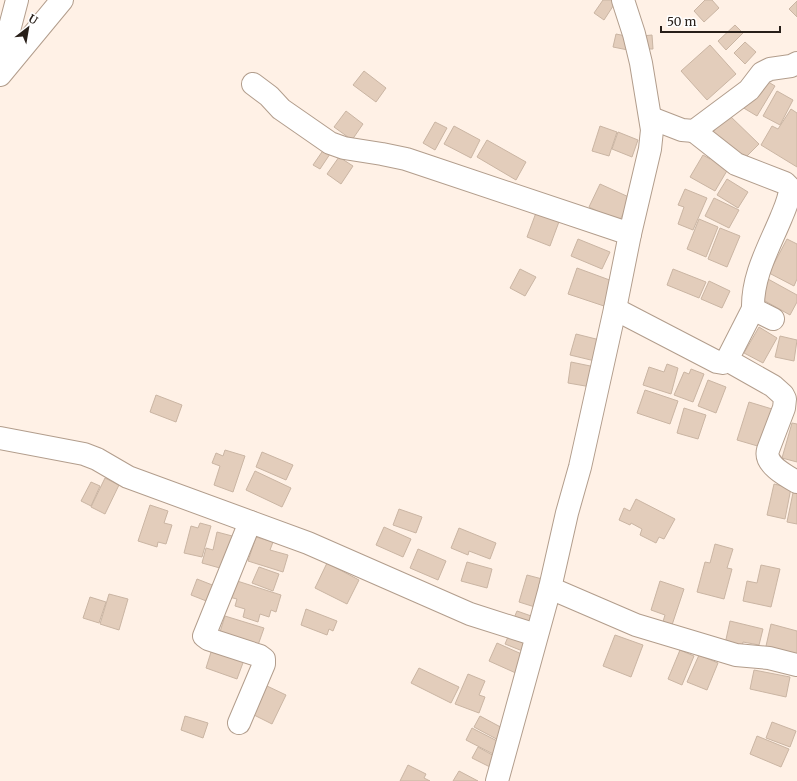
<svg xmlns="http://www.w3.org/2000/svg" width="797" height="781" font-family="Merriweather,serif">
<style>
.building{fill:#e3cdbb;stroke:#cab5a3}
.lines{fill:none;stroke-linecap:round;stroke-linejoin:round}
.minor-casing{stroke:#b29d8c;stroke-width:24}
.minor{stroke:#fff;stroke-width:22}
</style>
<rect width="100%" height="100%" fill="#fff1e6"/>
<!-- building -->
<g class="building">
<path d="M603 0H617L604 20 594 13Z"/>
<path d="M705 0H712L719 8 704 22 694 11Z"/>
<path d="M797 1V17L789 9Z"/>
<path d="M735 25 743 33 726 50 718 41Z"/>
<path d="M616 34 631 37 628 50 613 47Z"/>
<path d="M652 35 653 49H642V36Z"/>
<path d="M745 42 756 52 745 64 734 53Z"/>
<path d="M710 45 736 74 707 100 681 71Z"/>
<path d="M364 71 386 88 376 102 353 85Z"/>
<path d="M760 77 775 86 757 116 742 107Z"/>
<path d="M777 91 793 100 780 125 763 116Z"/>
<path d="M791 109 797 113V167L761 145 772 126 778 129Z"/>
<path d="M346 111 363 124 352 140 334 127Z"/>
<path d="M729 115 759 144 743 160 713 132Z"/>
<path d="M435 122 447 128 435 150 423 143Z"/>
<path d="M454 126 480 140 471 158 444 144Z"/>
<path d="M600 126 617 132 609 156 592 151Z"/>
<path d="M618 132 638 140 632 157 612 149Z"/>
<path d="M487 140 526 162 516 180 477 157Z"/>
<path d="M324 149 330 154 320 169 313 165Z"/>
<path d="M715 151 728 169 715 191 690 177 703 155 710 159Z"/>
<path d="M339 157 353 166 341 184 327 174Z"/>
<path d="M727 179 748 192 738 208 717 195Z"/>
<path d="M600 184 631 198 619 222 589 207Z"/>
<path d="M685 189 707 198 693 230 678 224 684 207 678 205Z"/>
<path d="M714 198 739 210 729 228 705 216Z"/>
<path d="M537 210 560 219 550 246 527 237Z"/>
<path d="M699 219 718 227 706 257 687 249Z"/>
<path d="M720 228 740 236 727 267 708 259Z"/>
<path d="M578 239 610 252 602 269 571 256Z"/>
<path d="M787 239 797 244V279L794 286 769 273Z"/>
<path d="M577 268 615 282 607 307 568 294Z"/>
<path d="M520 269 536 277 525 296 510 288Z"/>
<path d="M673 269 706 282 699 298 667 285Z"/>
<path d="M768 279 797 295V302L790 315 758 297Z"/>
<path d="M709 281 730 291 722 308 701 299Z"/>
<path d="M759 327 777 338 763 363 744 353Z"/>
<path d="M576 334 600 340 595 361 570 355Z"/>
<path d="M780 336 797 340 794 361 775 357Z"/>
<path d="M571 362 600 368 597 388 568 383Z"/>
<path d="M667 364 678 368 671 394 643 385 649 367 664 372Z"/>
<path d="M691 369 704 374 693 402 674 395 684 372 689 374Z"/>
<path d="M708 380 726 387 716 413 698 406Z"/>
<path d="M645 390 678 401 670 424 637 413Z"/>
<path d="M156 395 182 405 176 422 150 412Z"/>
<path d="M749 402 772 409 761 447 737 440Z"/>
<path d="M684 408 706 415 698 439 677 433Z"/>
<path d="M792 423 797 424V462L782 458Z"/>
<path d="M225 450 245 456 233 492 214 485 220 466 212 463 216 453 223 456Z"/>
<path d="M262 452 293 465 286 480 256 467Z"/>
<path d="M255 471 291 488 282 507 246 490Z"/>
<path d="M105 478 119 485 105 514 91 507Z"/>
<path d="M91 482 100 486 91 506 81 501Z"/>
<path d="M774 484 791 488 785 519 767 515Z"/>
<path d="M794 488H797V524L787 522Z"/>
<path d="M636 499 675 519 664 539 659 537 656 543 640 535 642 529 631 523 630 525 619 520 624 508 630 511Z"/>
<path d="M150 505 168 511 164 523 172 525 166 544 158 542 157 547 138 541Z"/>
<path d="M399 509 422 517 416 533 393 525Z"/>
<path d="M200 523 211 526 202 557 184 553 191 526 198 528Z"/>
<path d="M384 527 411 539 403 557 376 545Z"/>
<path d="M459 528 496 543 490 559 469 551 468 555 451 548Z"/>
<path d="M217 532 236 537 227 570 202 563 206 548 213 550Z"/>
<path d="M256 537 273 542 270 550 288 555 283 572 248 561Z"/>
<path d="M715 544 733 549 727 568 732 569 724 599 697 592 705 562 710 563Z"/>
<path d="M418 549 446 561 438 580 410 568Z"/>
<path d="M467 562 492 569 487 588 461 581Z"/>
<path d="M327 563 359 580 347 604 315 588Z"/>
<path d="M761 565 780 569 771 607 743 601 747 581 757 583Z"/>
<path d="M259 567 279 574 273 591 252 583Z"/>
<path d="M527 575 546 580 538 608 519 602Z"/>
<path d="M197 579 220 588 214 604 191 595Z"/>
<path d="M234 580 281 595 276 612 271 610 269 617 260 614 258 622 243 617 245 609 235 606 237 599 229 597Z"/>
<path d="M660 581 684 589 671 628 662 625 665 615 651 610Z"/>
<path d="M109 594 128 599 119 630 100 624Z"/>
<path d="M90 597 106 602 99 623 83 618Z"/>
<path d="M306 609 337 621 333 631 329 629 327 635 301 625Z"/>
<path d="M517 611 537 618 535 626 514 618Z"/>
<path d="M225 616 264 628 257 648 219 635Z"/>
<path d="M730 621 763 629 759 645 743 642 742 647 725 644Z"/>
<path d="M771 624 797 631V663L764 655Z"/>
<path d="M510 632 530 640 525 652 505 644Z"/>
<path d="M615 635 643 645 631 677 603 666Z"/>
<path d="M497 643 526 656 518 674 489 661Z"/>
<path d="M212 649 244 660 237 679 206 668Z"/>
<path d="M680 650 694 656 682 685 668 679Z"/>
<path d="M699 655 718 663 707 690 687 682Z"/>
<path d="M419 668 459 687 451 703 411 683Z"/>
<path d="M754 670 790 677 786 697 750 689Z"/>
<path d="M468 674 485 681 479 695 485 697 479 713 455 704Z"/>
<path d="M267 686 286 695 272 724 254 715Z"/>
<path d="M185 716 208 723 203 738 181 730Z"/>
<path d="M480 716 508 731 502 742 474 727Z"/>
<path d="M772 722 796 731 790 747 766 738Z"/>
<path d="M472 728 503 744 497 756 466 740Z"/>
<path d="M757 736 789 749 781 767 750 754Z"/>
<path d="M478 747 496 757 490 767 472 758Z"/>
<path d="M408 765 426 774 424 778 430 781H400Z"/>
<path d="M459 771 478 781H453Z"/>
</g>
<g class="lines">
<!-- minor casing -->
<g class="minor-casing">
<g id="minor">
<path d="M0 65 17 0"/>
<path d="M0 75 62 0"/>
<path d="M253 84 269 96 281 109 330 143 344 148 382 154 406 159 630 234"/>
<path d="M651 118 682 130 694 131 749 90 762 73 770 69 791 66 797 63"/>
<path d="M694 131 736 164 785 183 790 188C790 198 785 208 781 218 769 247 752 276 753 309"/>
<path d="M615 309 717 362 723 363 727 360 753 309 773 319"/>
<path d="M727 360 773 386 783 395 785 399 784 408 768 450C764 464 786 476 797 482"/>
<path d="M0 438 84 454 97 459 128 477 308 543 470 614 536 635"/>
<path d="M550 588 636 625 736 655 769 658 797 665"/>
<path d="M239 723 264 664V659L260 656 208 639 204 636 250 522"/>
<path d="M497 781 550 588 567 513 580 467 615 309 630 234 650 149 652 130 641 63 634 34 623 0"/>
</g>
</g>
<!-- minor -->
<use href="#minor" class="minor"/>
</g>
<!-- north arrow -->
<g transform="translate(28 28) rotate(31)" stroke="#ffffff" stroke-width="3" paint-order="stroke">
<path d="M0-3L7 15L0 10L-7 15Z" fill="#281f19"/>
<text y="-6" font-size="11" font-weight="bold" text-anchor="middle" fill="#281f19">U</text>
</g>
<!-- scale -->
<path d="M661 26v6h119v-6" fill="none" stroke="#281f19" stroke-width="2"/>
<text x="667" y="26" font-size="12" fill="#281f19" stroke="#ffffff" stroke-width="3" paint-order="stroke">50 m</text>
</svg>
